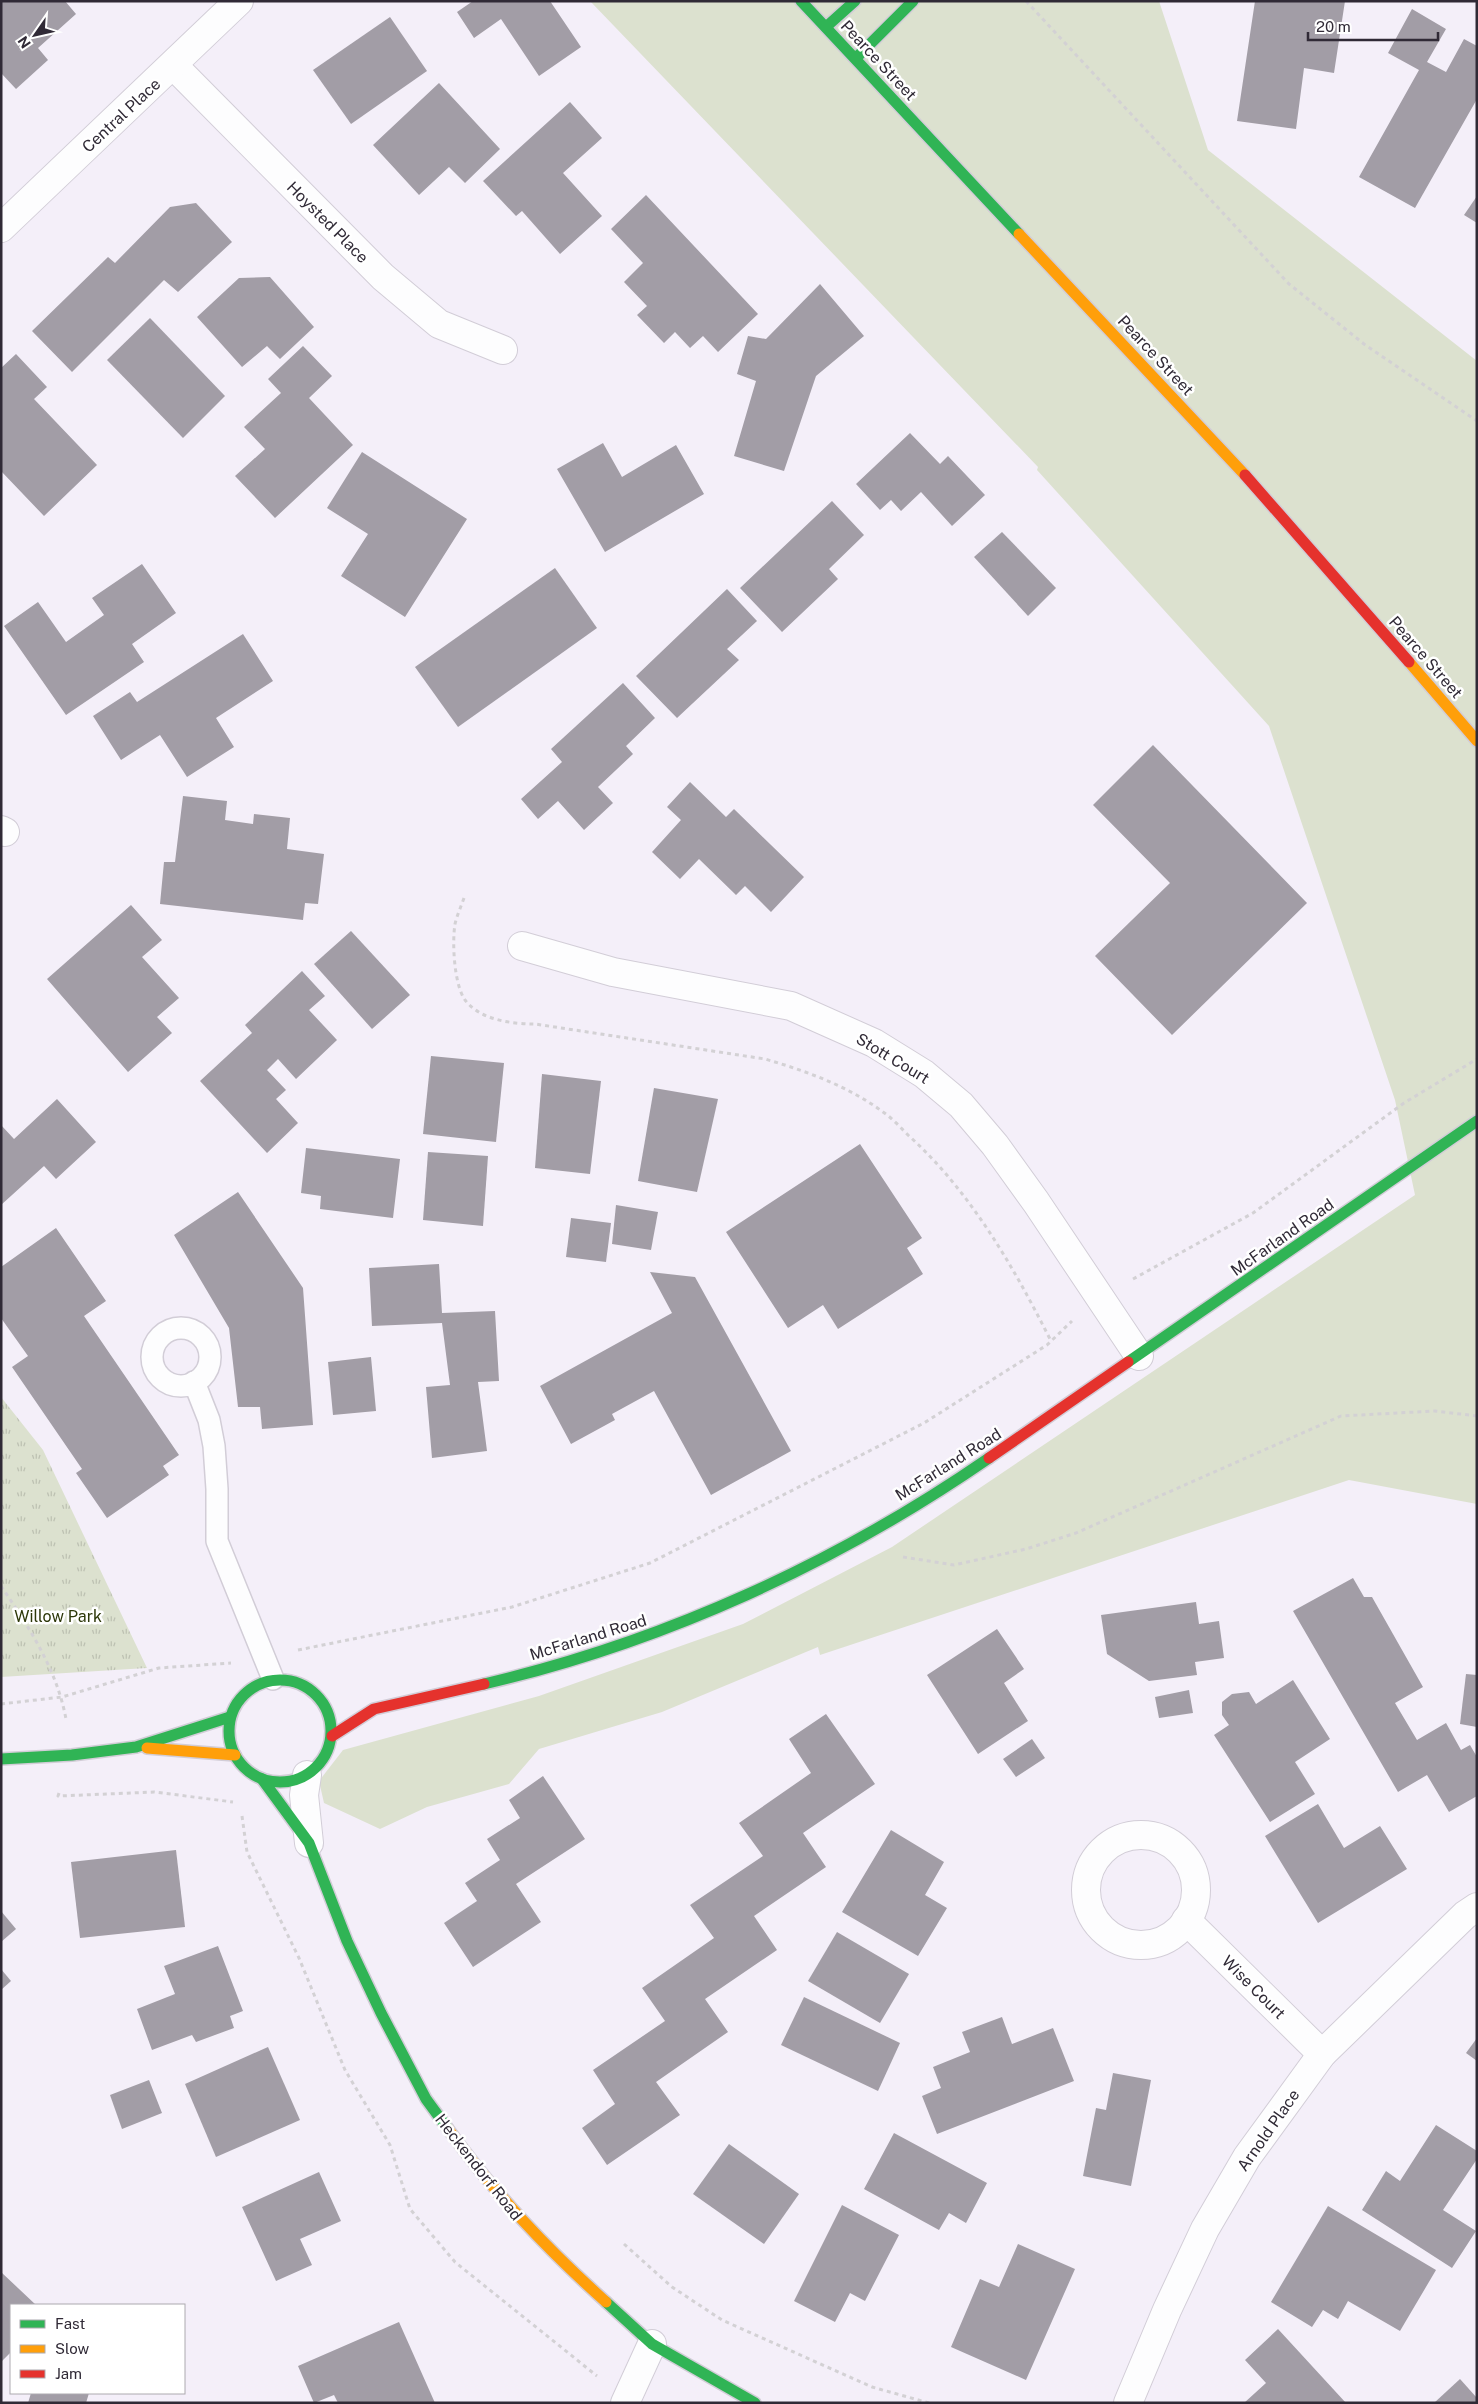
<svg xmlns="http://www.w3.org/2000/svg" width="1478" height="2404" font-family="'Public Sans',sans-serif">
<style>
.grass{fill:#dce1cf}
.park{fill:url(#park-tufts)}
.building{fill:#a29da6}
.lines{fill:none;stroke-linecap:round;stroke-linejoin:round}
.lane-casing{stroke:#d2cdd7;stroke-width:24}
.street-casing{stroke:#d2cdd7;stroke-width:30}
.fast-casing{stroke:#d2cdd7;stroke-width:14}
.slow-casing{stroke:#d2cdd7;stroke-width:14}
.jam-casing{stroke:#d2cdd7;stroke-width:14}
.path{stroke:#d3d1d4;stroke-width:3;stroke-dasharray:4 4;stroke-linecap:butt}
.lane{stroke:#fdfdfe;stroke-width:21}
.street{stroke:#fdfdfe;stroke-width:28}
.fast{stroke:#30b455;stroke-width:11}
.slow{stroke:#ff9f0a;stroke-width:11}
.jam{stroke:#e5322d;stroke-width:11}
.labels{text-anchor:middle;stroke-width:5;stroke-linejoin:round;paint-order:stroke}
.street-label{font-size:16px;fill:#302a36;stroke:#fff}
.park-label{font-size:16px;fill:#2d3809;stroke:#fff}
</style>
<defs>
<pattern id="park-tufts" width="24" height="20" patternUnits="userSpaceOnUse" patternTransform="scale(1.25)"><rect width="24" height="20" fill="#dce1cf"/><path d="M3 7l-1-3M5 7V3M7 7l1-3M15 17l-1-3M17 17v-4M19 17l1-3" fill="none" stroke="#bdc1b2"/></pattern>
</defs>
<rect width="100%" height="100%" fill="#f4eff9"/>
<!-- grass -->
<path class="grass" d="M590 1H1159L1208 150 1477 361V1504L1349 1480 820 1655 818 1647 662 1712 539 1749 509 1784 427 1807 380 1829 324 1803 319 1781 343 1750 539 1696 743 1624 892 1547 1415 1195 1395 1100 1269 726 1037 470 1038 467Z"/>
<!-- park -->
<path class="park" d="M1 1397 43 1450 147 1668 1 1677Z"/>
<!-- building -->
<g class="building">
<path d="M1 1H65L76 14 38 48 48 60 16 89 1 73Z"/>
<path d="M473 1H550L581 47 539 76 501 19 474 38 457 12Z"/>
<path d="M1255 1H1345L1334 73 1304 68 1296 129 1237 121Z"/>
<path d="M1412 9 1446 29 1427 62 1446 72 1464 39 1477 46V99L1415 208 1359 177 1419 70 1388 53Z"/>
<path d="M390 17 427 71 351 124 313 70Z"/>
<path d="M439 83 500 149 465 183 449 167 419 195 373 145Z"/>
<path d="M570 102 602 138 563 173 602 216 560 254 522 211 516 216 483 181Z"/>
<path d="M646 195 758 314 718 352 703 336 690 348 675 332 664 343 637 315 647 306 624 282 643 263 611 229Z"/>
<path d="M1477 196V223L1464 215Z"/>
<path d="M196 203 232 242 178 292 164 280 72 372 32 331 108 257 115 263 170 207Z"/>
<path d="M270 277 314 327 280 359 267 346 242 367 197 317 239 278Z"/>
<path d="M820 284 864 336 816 376 784 471 734 456 756 381 737 374 748 336 766 339Z"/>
<path d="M150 318 225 396 183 438 107 360Z"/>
<path d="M303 346 332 376 309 398 353 445 275 518 235 476 265 449 244 427 281 393 268 379Z"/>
<path d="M16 354 47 387 34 399 97 465 44 516 1 471V368Z"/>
<path d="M910 433 940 464 948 456 985 495 952 526 921 492 901 511 891 500 880 510 856 484Z"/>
<path d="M603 443 622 477 676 445 704 494 605 552 557 469Z"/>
<path d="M362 452 467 519 405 617 341 576 368 534 327 508Z"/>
<path d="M832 501 864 535 829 569 838 579 782 632 740 588Z"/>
<path d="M1002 532 1056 588 1028 616 974 557Z"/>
<path d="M142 564 176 613 132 644 144 662 66 715 4 626 38 602 66 642 104 615 92 598Z"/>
<path d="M555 568 597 628 458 727 415 667Z"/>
<path d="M727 589 757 621 727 649 739 660 677 718 636 676Z"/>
<path d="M243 634 273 681 216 718 234 747 187 777 160 735 121 760 93 716 130 692 137 702Z"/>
<path d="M623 683 655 718 626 746 633 754 598 787 613 803 584 830 558 801 538 819 521 799 562 762 551 749Z"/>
<path d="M1153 745 1307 903 1172 1035 1095 956 1170 883 1093 805Z"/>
<path d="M690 782 726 817 734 809 804 877 771 912 745 886 736 895 699 859 680 879 652 852 681 820 667 807Z"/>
<path d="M183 796 227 801 225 820 253 824 254 814 290 818 287 849 324 854 318 904 305 903 303 920 160 904 164 862H175Z"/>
<path d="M131 905 162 940 142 957 179 998 157 1017 172 1033 128 1072 47 979Z"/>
<path d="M351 931 410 995 372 1029 314 964Z"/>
<path d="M302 971 325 996 309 1010 337 1040 296 1079 278 1059 267 1070 286 1090 276 1099 298 1123 267 1153 200 1081 252 1033 245 1025Z"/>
<path d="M431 1056 504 1063 496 1142 423 1134Z"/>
<path d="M542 1074 601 1081 590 1174 535 1168Z"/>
<path d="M654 1088 718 1099 697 1192 638 1181Z"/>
<path d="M57 1099 96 1142 56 1179 44 1166 1 1205V1125L14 1139Z"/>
<path d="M860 1144 922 1238 907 1248 923 1274 838 1329 823 1305 788 1328 726 1232Z"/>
<path d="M306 1148 400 1159 393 1218 320 1209 321 1196 301 1193Z"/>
<path d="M428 1152 488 1156 483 1226 423 1220Z"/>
<path d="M238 1192 303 1288 313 1425 262 1429 260 1407H238L229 1328 174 1235Z"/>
<path d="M616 1205 658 1212 651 1250 612 1244Z"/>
<path d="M571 1218 611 1223 606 1262 566 1257Z"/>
<path d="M56 1228 106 1301 84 1316 179 1455 163 1466 169 1475 107 1518 76 1473 82 1469 12 1367 28 1356 1 1318V1267Z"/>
<path d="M439 1264 442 1313 495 1311 499 1381 478 1382 487 1451 432 1458 426 1387 450 1385 442 1323 372 1326 369 1268Z"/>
<path d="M650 1272 695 1277 791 1451 711 1495 654 1391 612 1414 615 1420 571 1444 540 1386 672 1313Z"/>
<path d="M371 1357 376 1411 333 1415 328 1362Z"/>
<path d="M1353 1578 1364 1597H1372L1423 1687 1395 1703 1417 1740 1446 1723 1461 1750 1470 1745 1477 1757V1796L1449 1812 1427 1775 1398 1792 1293 1611Z"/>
<path d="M1196 1602 1199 1624 1219 1621 1224 1658 1195 1662 1197 1675 1149 1681 1107 1654 1101 1615Z"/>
<path d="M997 1629 1024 1669 1004 1683 1028 1721 978 1754 927 1675Z"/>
<path d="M1466 1674 1477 1675V1727L1460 1724Z"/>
<path d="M1293 1680 1330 1739 1295 1762 1315 1794 1270 1822 1214 1735 1229 1725 1222 1715V1702L1232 1694 1249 1692 1256 1704Z"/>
<path d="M1189 1690 1193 1713 1159 1718 1155 1697Z"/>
<path d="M826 1714 875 1784 803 1833 826 1867 754 1916 777 1950 705 1999 728 2032 656 2082 680 2115 607 2165 582 2128 615 2104 593 2070 665 2021 642 1988 714 1938 690 1905 763 1856 739 1823 811 1773 789 1739Z"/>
<path d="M1032 1739 1045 1758 1016 1777 1003 1759Z"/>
<path d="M543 1776 585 1839 516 1884 541 1922 473 1967 444 1923 477 1901 465 1883 500 1860 487 1839 520 1818 509 1800Z"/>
<path d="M1318 1804 1344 1848 1380 1826 1407 1869 1318 1923 1265 1836Z"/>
<path d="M891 1830 944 1862 925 1895 947 1908 918 1956 842 1912Z"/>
<path d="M176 1850 185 1927 80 1938 71 1862Z"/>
<path d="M1 1911 16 1929 1 1942Z"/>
<path d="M837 1932 909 1974 880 2023 808 1981Z"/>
<path d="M218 1946 243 2011 230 2016 234 2028 196 2042 192 2035 152 2050 137 2009 175 1994 164 1966Z"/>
<path d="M1 1969 11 1981 1 1990Z"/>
<path d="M804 1997 900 2043 878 2091 781 2045Z"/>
<path d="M1002 2017 1012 2044 1053 2028 1074 2081 937 2134 922 2096 941 2088 933 2067 970 2052 962 2032Z"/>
<path d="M1477 2038V2061L1466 2053Z"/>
<path d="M268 2047 300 2120 216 2157 185 2084Z"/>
<path d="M1113 2073 1151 2080 1131 2186 1083 2176 1096 2108 1106 2110Z"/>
<path d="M149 2080 162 2113 122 2129 110 2095Z"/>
<path d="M1436 2125 1477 2151V2159L1443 2210 1476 2231 1452 2268 1362 2210 1386 2171 1400 2181Z"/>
<path d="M894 2133 987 2183 966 2223 949 2213 939 2230 864 2189Z"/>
<path d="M729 2144 799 2194 764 2244 693 2194Z"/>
<path d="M319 2172 341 2221 300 2239 312 2265 276 2281 242 2207Z"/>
<path d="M842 2205 899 2235 865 2301 850 2293 835 2322 794 2301Z"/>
<path d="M1328 2206 1436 2270 1400 2331 1348 2301 1338 2319 1323 2310 1312 2327 1271 2302Z"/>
<path d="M1018 2244 1075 2269 1026 2380 951 2347 980 2279 999 2287Z"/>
<path d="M1 2272 36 2305H11V2352L1 2362Z"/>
<path d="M399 2322 435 2403H338L334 2395 314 2403 298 2366Z"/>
<path d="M1278 2329 1346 2403H1244L1266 2383 1245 2360Z"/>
<path d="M1460 2379 1477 2398V2403H1434Z"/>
<path d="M31 2393H89L86 2403H28Z"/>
</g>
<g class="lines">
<!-- lane casing -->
<g class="lane-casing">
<g id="lane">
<circle cx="181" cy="1357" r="29"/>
<path d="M194 1382 209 1420 214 1446 217 1489V1541L273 1679"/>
</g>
</g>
<!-- street casing -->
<g class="street-casing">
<g id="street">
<path d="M173 65 383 277 439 324 503 350"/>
<path d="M1 228 239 1"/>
<path d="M1 830 5 832"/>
<path d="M522 946 613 972 791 1006 874 1043 924 1074 961 1105 995 1145 1036 1202 1139 1356"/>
<path d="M307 1775 304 1795 309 1843"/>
<circle cx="1141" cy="1890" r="55"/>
<path d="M1186 1920 1322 2054"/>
<path d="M625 2403 652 2344"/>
<path d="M1128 2403 1167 2310 1205 2229 1247 2157 1322 2054 1465 1915 1477 1907"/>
</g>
</g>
<!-- fast casing -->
<g class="fast-casing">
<g id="fast">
<path d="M801 1 1019 234"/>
<path d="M826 27 855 1"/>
<path d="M856 58 913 1"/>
<path d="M1128 1362 1477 1121"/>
<circle cx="280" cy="1731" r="51"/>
<path d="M484 1684C664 1642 837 1563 989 1458"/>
<path d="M1 1759 72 1755 136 1747 230 1717"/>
<path d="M262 1779 309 1843 347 1941 381 2013 426 2099 448 2129"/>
<path d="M606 2302 652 2344 755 2403"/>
</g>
</g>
<!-- slow casing -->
<g class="slow-casing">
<g id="slow">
<path d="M1019 234 1245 475"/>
<path d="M1409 662 1477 741"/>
<path d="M147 1748 235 1755"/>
<path d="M448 2129C496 2195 546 2248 606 2302"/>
</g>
</g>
<!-- jam casing -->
<g class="jam-casing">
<g id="jam">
<path d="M1245 475 1409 662"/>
<path d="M989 1458 1128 1362"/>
<path d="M332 1736 374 1709 484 1684"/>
</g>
</g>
<!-- path -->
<g class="path">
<path d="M1026 1 1289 284 1364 344 1477 421"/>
<path d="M464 898C461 907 457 915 455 924 452 943 454 984 465 1000 480 1020 512 1024 535 1024L765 1059C806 1071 848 1086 883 1112 892 1118 900 1127 908 1135 971 1192 1013 1266 1051 1341"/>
<path d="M1133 1279 1253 1213 1404 1103 1477 1059"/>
<path d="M903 1557 954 1565 1026 1549 1076 1533 1341 1416 1435 1411 1477 1416"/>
<path d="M1 1586C29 1627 57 1670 66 1719"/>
<path d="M298 1650 512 1607 650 1563 924 1423 1047 1345 1072 1321"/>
<path d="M1 1704 62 1697 159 1668 231 1663"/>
<path d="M59 1793 58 1796 154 1792 233 1802"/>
<path d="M242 1816 247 1852 299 1958 345 2070 390 2145 410 2209 455 2262 597 2376"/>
<path d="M624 2244 672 2287 722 2320 872 2387 929 2403"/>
</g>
<!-- lane -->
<use href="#lane" class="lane"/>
<!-- street -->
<use href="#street" class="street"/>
<!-- fast -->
<use href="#fast" class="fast"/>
<!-- slow -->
<use href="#slow" class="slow"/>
<!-- jam -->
<use href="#jam" class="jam"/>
</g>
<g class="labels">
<!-- street labels -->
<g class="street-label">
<text transform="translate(879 60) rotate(47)" y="6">Pearce Street</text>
<text transform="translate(121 115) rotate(-43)" y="6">Central Place</text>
<text transform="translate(328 222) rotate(45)" y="6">Hoysted Place</text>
<text transform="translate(1156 355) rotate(47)" y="6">Pearce Street</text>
<text transform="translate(1426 657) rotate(49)" y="6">Pearce Street</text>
<text transform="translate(893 1058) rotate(31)" y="6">Stott Court</text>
<text transform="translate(1282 1237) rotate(-35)" y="6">McFarland Road</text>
<text transform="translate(948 1464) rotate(-32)" y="6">McFarland Road</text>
<text transform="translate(588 1637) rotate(-17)" y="6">McFarland Road</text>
<text transform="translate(1254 1987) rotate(45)" y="6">Wise Court</text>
<text transform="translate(1268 2130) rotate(-55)" y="6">Arnold Place</text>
<text transform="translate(479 2167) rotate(52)" y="6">Heckendorf Road</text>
</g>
<!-- park labels -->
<g class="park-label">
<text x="58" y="1622">Willow Park</text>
</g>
</g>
<!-- border -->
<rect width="1478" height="2404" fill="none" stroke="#302a36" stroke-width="5"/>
<!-- legend -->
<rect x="10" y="2304" width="175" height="90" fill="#ffffff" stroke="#acaaaf"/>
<rect x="20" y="2320" width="25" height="8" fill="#30b455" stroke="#acaaaf"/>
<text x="55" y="2329" font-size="15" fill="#302a36">Fast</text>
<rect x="20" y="2345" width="25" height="8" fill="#ff9f0a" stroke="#acaaaf"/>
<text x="55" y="2354" font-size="15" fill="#302a36">Slow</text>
<rect x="20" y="2370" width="25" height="8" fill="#e5322d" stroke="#acaaaf"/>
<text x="55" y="2379" font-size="15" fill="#302a36">Jam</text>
<!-- north arrow -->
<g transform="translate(35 35) rotate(236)" stroke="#ffffff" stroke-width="4" paint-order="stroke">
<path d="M0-4L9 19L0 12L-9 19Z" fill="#302a36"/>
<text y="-8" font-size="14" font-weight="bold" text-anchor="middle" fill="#302a36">N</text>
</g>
<!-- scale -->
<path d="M1308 32v8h130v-8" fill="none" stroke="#302a36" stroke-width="2.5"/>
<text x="1316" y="32" font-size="15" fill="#302a36" stroke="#ffffff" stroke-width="4" paint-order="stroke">20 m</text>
</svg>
